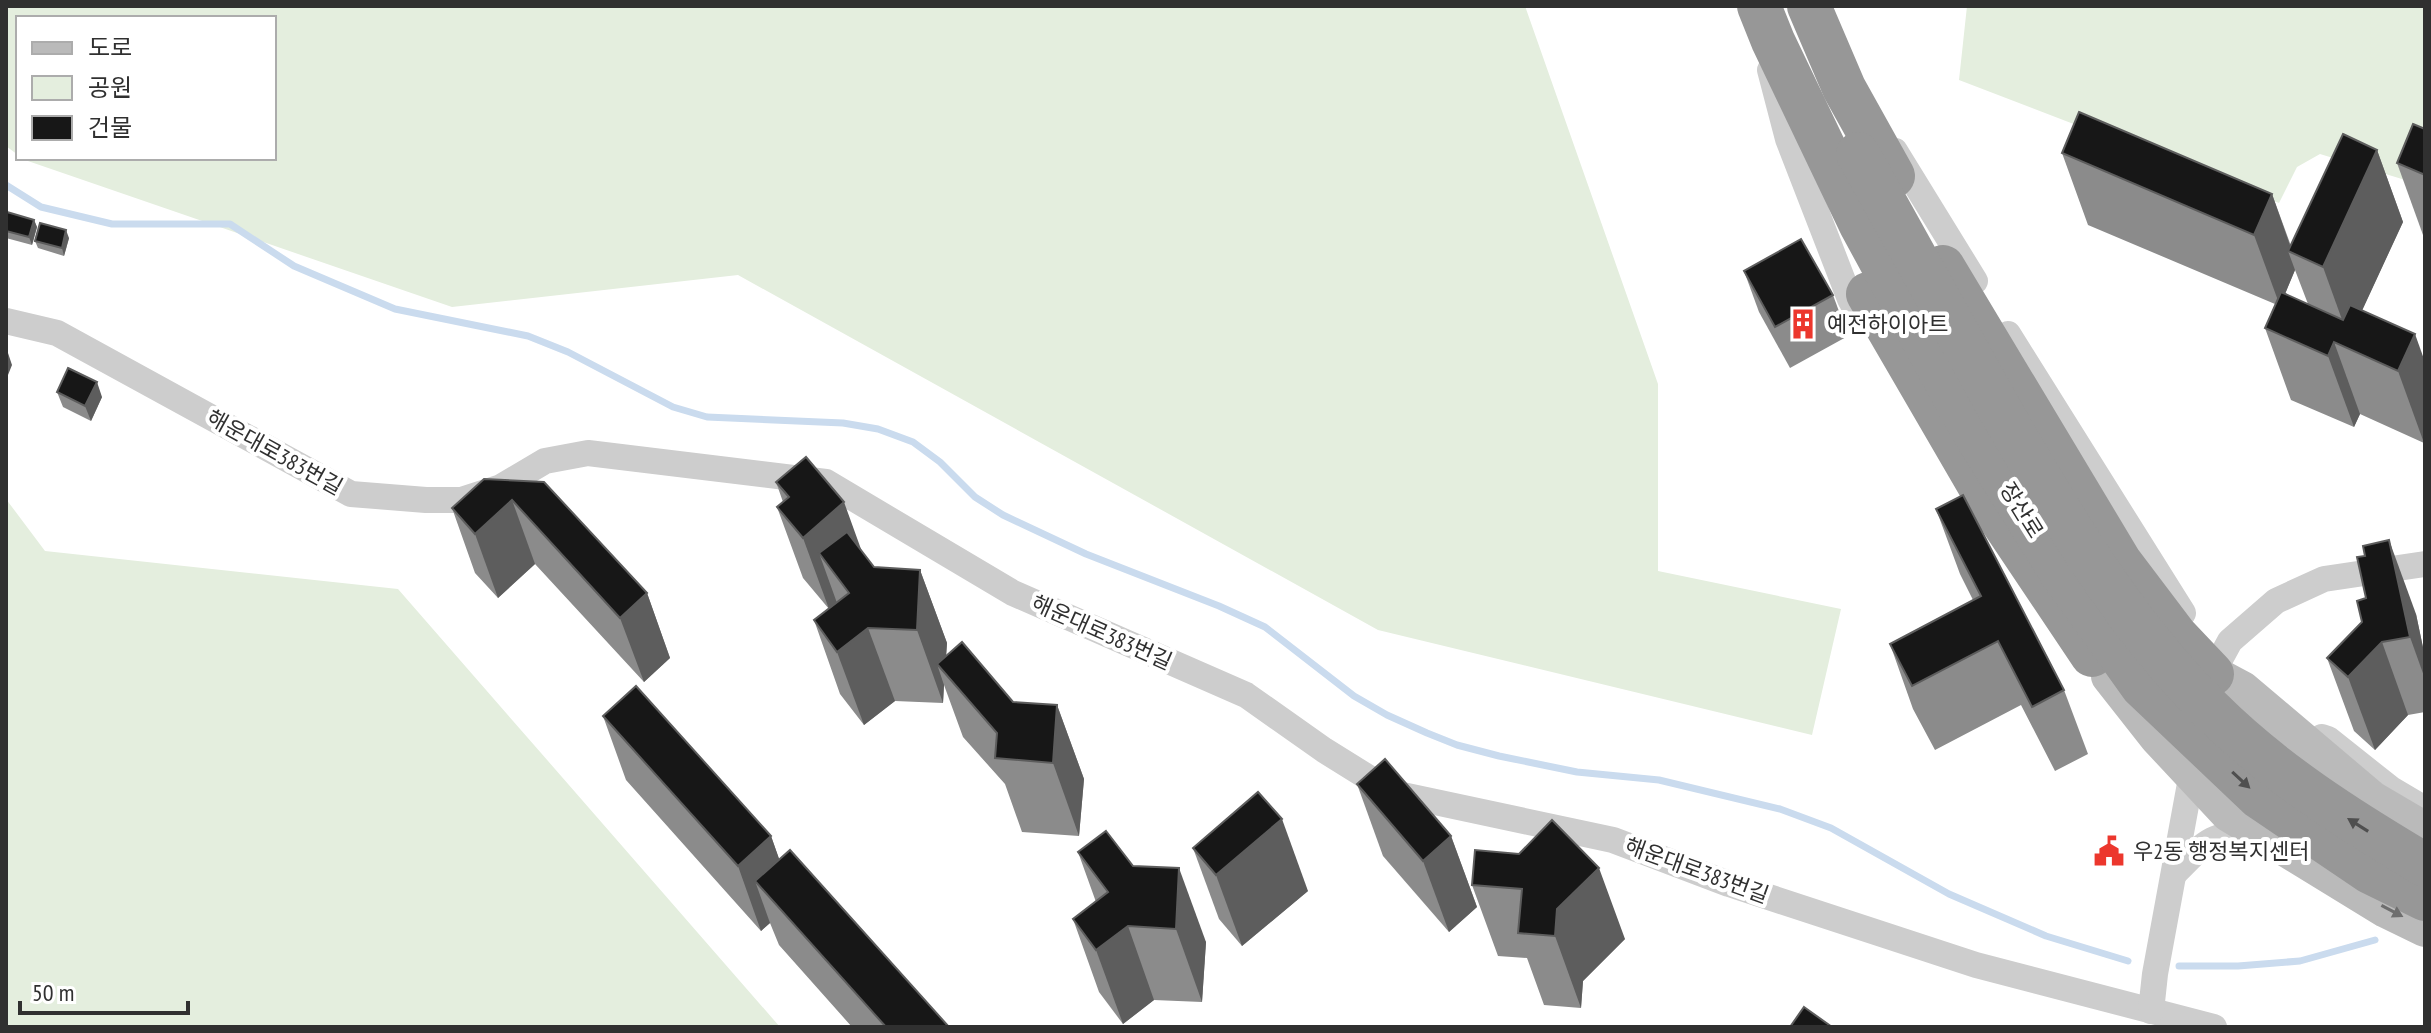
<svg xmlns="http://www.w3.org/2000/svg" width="2431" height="1033" font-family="'PT Sans Narrow','Noto Sans KR',sans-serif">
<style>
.green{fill:#e4eede}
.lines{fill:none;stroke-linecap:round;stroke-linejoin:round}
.stream{stroke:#cadbee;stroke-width:7}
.street{stroke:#cdcdcd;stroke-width:26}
.secondary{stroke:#bababa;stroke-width:38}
.highway{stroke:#979797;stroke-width:44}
.highway-bridge{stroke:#979797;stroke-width:44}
.wall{fill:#8b8b8b;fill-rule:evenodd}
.shaded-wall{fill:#5d5d5d}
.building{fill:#171717;stroke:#5d5d5d;stroke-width:2}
.oneway{fill:#4f4f4f}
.oneway2{fill:#6e6e6e}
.labels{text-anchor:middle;stroke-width:8;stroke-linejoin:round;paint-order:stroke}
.poi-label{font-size:22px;fill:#303030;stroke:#fff;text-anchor:start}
.street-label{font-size:22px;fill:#303030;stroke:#fff}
</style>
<rect width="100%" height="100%" fill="#fff"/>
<!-- green -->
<g class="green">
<path d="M6 6H1525L1658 384V571L1841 609 1812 735 1378 630 738 275 452 307 25 160 23 158H274V18H18V155L6 146Z"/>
<path d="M1967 6H2425V179L2415 183 2320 154 2297 167 2279 203 1959 80Z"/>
<path d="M6 499 45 551 398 589 780 1027H6Z"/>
</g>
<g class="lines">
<!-- stream -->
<g class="stream">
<path d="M6 185 41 207 112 224H230L294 266 395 309 528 336 568 352 673 407 707 417 843 423 878 429 913 442 940 462 975 497 1003 515 1086 554 1219 606 1265 627 1354 696 1387 715 1427 733 1457 745 1499 756 1577 772 1659 780 1780 809 1831 828 1949 894 2046 936 2128 961"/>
<path d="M2179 966H2238L2300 961 2375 940"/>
</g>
<!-- street -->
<g class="street">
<path d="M1770 70 1788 139 1850 299 1863 322"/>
<path d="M1895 151 1975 281"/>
<path d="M6 321 57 333 351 494 426 500H461L501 487 545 461 588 453 826 482 1013 593 1246 695 1324 750 1393 793 1613 840 1729 884 1976 965 2214 1027"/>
<path d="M2008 334 2183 613"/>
<path d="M2209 685 2212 674 2230 641 2276 601 2324 579 2425 564"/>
<path d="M2322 737 2328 739 2391 789 2425 809"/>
<path d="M2175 873C2206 841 2212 833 2259 831"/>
<path d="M2151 1011 2155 974 2194 762"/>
</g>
<!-- secondary -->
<g class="secondary">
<path d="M2212 674 2242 690 2372 800 2425 831"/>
<path d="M2110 676 2158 737 2229 813 2386 909 2425 928"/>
</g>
<!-- highway -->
<g class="highway">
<path d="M1943 267 2120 562 2176 636 2212 674"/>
<path d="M1868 294 1986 497 2092 655"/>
</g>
<!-- highway-bridge -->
<g class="highway-bridge">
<path d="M1759 6 1773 41 1861 225 1972 429 2062 574 2142 686 2259 797 2370 872 2425 899"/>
<path d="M1809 6 1844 88 1893 176"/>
<path d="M1858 154C1905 239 1952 324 1999 408 2060 514 2123 623 2210 709 2273 772 2349 820 2425 865"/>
</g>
</g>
<!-- wall -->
<g class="wall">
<path d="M2425 129V236L2423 235 2397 163Z"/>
<path d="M2377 150 2403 222 2362 310 2415 334 2424 443 2360 414 2354 427 2291 400 2265 328 2275 304 2088 225 2062 153 2272 194 2291 246ZM2295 270 2308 304 2285 294Z"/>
<path d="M6 217 34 220 37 227 32 245 6 238Z"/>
<path d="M69 238 64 256 38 248 35 241Z"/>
<path d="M1744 271 1833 295 1848 336 1790 368 1759 312Z"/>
<path d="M57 392 102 397 91 421 63 407Z"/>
<path d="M484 479 647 593 670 658 644 682 535 564 498 598 475 573 452 508Z"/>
<path d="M776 482 863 553 874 567 920 570 947 643 946 656 1013 702 1057 705 1084 779 1079 836 1022 832 1005 784 963 737 944 685 943 703 895 701 864 725 840 694 814 620 829 609 803 578 777 507 783 502Z"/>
<path d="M1936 509 2064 690 2088 754 2055 771 2021 705 1935 750 1913 709 1890 644 1973 600 1960 574Z"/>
<path d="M2366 598 2416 614 2425 657V712L2408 715 2375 750 2354 731 2327 658 2362 622Z"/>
<path d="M603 716 771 836 779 859 949 1027H852L779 945 770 923 761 931 626 780Z"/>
<path d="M1357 784 1451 836 1477 907 1449 932 1383 856Z"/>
<path d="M1193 848 1308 891 1242 946 1219 919Z"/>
<path d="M1475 850 1625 939 1583 981 1581 1008 1544 1005 1527 958 1498 956 1472 885Z"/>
<path d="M1078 852 1133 866 1206 942 1202 1002 1154 1000 1123 1024 1099 992 1073 919 1096 902Z"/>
</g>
<!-- shaded-wall -->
<g class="shaded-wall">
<path d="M2377 150 2403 222 2349 339 2323 267Z"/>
<path d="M2272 194 2293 254 2288 251 2295 270 2280 306 2254 235Z"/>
<path d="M34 220 37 227 32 245 29 237Z"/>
<path d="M66 230 69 238 64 256 62 248Z"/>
<path d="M2415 334 2425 362V440L2424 443 2398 371Z"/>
<path d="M2334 342 2360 414 2354 427 2328 356Z"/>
<path d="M7 350 12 365 6 380V352Z"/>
<path d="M97 382 102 397 91 421 85 406Z"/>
<path d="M512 500 535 564 498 598 475 534Z"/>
<path d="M844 502 870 574 819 553 837 603 829 609 803 538Z"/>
<path d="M2389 540 2416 614 2425 657V679L2410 637Z"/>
<path d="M920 570 947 643 945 673 937 664 944 685 943 703 917 630Z"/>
<path d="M647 593 670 658 644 682 620 618Z"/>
<path d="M868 628 895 701 864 725 837 652Z"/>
<path d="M2382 642 2408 715 2375 750 2348 677Z"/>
<path d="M1057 705 1084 779 1079 836 1053 763Z"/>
<path d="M1282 819 1308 891 1242 946 1216 875Z"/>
<path d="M771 836 794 901 755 881 770 923 761 931 738 866Z"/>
<path d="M1451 836 1477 907 1449 932 1423 861Z"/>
<path d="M1179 868 1206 942 1202 1002 1176 929Z"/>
<path d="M1599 868 1625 939 1583 981 1581 1008 1555 936 1557 909Z"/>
<path d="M1128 926 1154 1000 1123 1024 1096 950Z"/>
</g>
<!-- building -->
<g class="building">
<path d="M2079 112 2272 194 2254 235 2062 153Z"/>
<path d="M2413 124 2425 129V175L2397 163Z"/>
<path d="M2343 134 2377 150 2323 267 2288 251Z"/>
<path d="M7 212 34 220 29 237 6 231Z"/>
<path d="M40 223 66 230 62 248 35 241Z"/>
<path d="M1801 239 1833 295 1775 327 1744 271Z"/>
<path d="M2281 292 2343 320 2350 305 2415 334 2398 371 2334 342 2328 356 2265 328Z"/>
<path d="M68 368 97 382 85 406 57 392Z"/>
<path d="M806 457 844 502 803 538 777 507 789 497 776 482Z"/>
<path d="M484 479 544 482 647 593 620 618 512 500 475 534 452 508Z"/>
<path d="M1963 495 2064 690 2032 707 1998 641 1912 686 1890 644 1981 596 1936 509Z"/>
<path d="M847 532 874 567 920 570 917 630 868 628 837 652 814 620 849 593 819 553Z"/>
<path d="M2389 540 2410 637 2382 642 2348 677 2327 658 2362 622 2357 601 2366 598 2357 557 2365 556 2363 546Z"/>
<path d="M962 642 1013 702 1057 705 1053 763 995 758 997 733 937 664Z"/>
<path d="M636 686 771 836 738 866 603 716Z"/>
<path d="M1385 759 1451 836 1423 861 1357 784Z"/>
<path d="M1258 792 1282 819 1216 875 1193 848Z"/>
<path d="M1552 820 1599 868 1557 909 1555 936 1518 933 1522 889 1472 885 1475 850 1519 854Z"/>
<path d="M1106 831 1133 866 1179 868 1176 929 1128 926 1096 950 1073 919 1108 892 1078 852Z"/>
<path d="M790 850 949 1027H886L755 881Z"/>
<path d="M1804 1007 1832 1027H1790Z"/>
</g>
<!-- one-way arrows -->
<defs><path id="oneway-solid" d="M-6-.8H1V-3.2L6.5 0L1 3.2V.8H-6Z" transform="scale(2)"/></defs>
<g class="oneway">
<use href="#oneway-solid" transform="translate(2241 780) rotate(43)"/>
<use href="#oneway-solid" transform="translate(2358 825) rotate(-148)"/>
</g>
<use class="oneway2" href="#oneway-solid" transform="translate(2392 911) rotate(28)"/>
<!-- icons -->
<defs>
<g id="building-bare" transform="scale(2.4)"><path d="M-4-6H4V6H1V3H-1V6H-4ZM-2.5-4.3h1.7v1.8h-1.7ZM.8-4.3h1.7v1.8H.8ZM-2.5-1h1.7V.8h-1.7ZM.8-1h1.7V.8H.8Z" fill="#ec372d" stroke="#fff" stroke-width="2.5" paint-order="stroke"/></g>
<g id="civic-bare" transform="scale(2.4)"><path d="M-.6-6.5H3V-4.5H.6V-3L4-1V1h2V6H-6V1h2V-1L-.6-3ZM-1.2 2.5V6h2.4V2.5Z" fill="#ec372d" stroke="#fff" stroke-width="2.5" paint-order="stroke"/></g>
</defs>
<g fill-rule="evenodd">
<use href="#building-bare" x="1803" y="324"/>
<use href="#civic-bare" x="2109" y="851"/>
</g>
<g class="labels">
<!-- poi labels -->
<g class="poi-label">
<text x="1827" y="332">예전하이아트</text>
<text x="2133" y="859">우2동 행정복지센터</text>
</g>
<!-- street labels -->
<g class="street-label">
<text transform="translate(275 452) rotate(29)" y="8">해운대로383번길</text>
<text transform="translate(2022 510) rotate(58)" y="8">장산로</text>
<text transform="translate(1102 632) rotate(24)" y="8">해운대로383번길</text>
<text transform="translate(1697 870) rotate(20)" y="8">해운대로383번길</text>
</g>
</g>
<!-- border -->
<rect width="2431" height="1033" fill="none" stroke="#303030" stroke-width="16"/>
<!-- legend -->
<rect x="16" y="16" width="260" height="144" fill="#ffffff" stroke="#acacac" stroke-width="2"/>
<rect x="32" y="42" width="40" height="12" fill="#bababa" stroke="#acacac" stroke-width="2"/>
<text x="88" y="56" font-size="24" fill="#303030">도로</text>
<rect x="32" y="76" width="40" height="24" fill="#e4eede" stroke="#acacac" stroke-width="2"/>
<text x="88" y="96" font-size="24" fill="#303030">공원</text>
<rect x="32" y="116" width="40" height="24" fill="#171717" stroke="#acacac" stroke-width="2"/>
<text x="88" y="136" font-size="24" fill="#303030">건물</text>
<!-- scale -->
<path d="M20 1001v12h168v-12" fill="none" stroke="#303030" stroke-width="4"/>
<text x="32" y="1001" font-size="24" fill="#303030" stroke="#ffffff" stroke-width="6" paint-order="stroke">50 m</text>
</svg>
